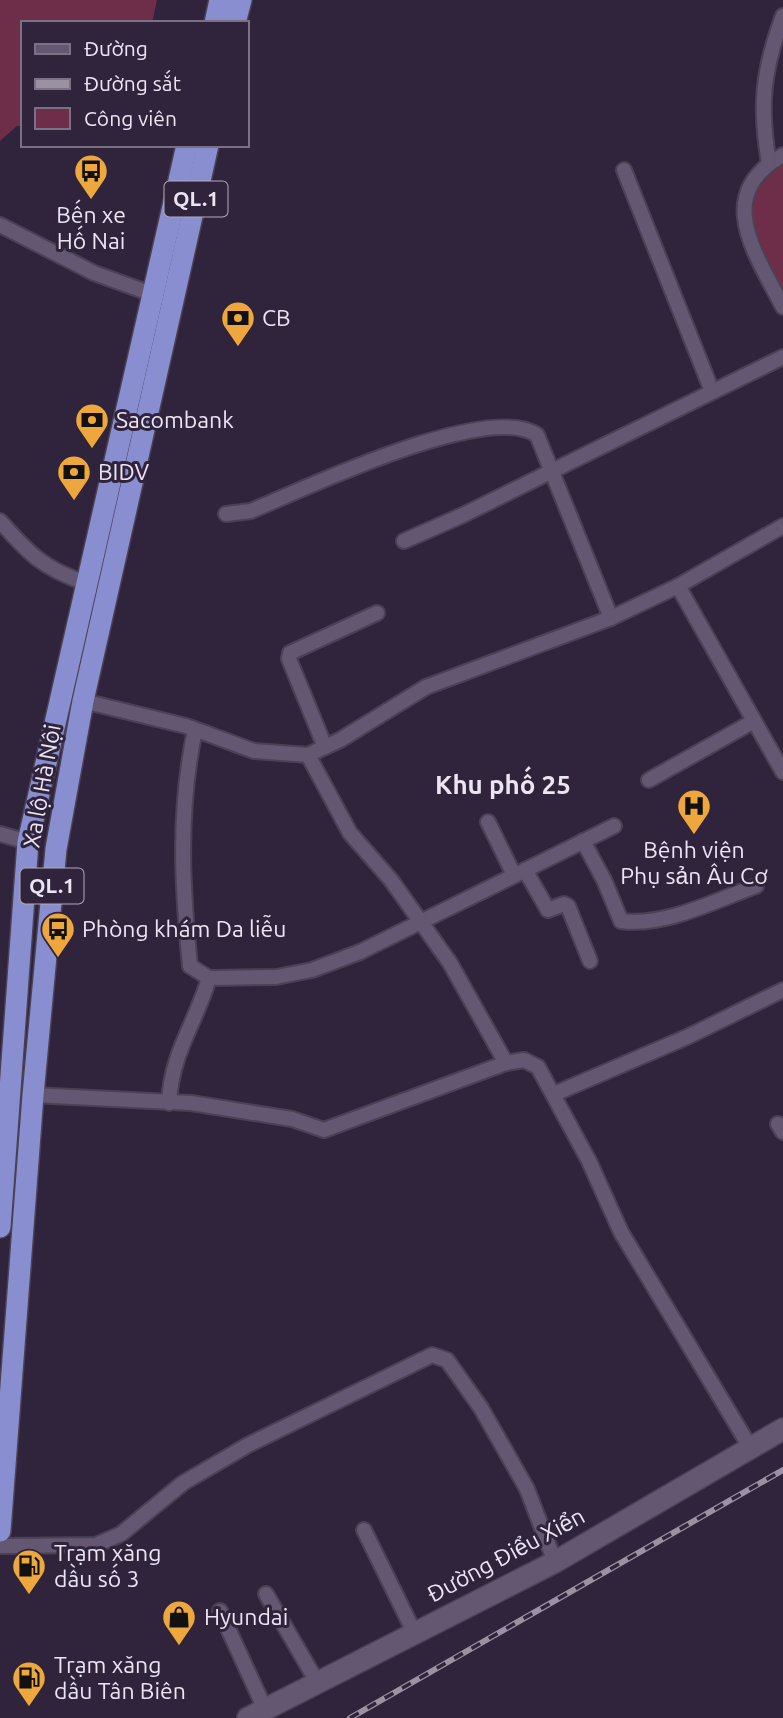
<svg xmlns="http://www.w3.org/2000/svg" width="783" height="1718" font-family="Ubuntu,sans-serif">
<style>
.green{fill:#6e2d48}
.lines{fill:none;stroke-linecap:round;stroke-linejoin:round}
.street-casing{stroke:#4a4154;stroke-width:18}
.secondary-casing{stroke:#4a4154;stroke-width:24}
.highway-casing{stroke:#4a4154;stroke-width:24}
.street{stroke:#635772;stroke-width:14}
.secondary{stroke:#635772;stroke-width:21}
.highway{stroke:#898ed0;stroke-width:21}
.rail-casing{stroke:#9a91a3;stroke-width:6}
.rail{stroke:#2f243b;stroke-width:3.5;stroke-dasharray:10;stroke-linecap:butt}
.labels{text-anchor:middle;stroke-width:6;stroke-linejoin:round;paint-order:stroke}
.shield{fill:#2f243b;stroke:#b3aabc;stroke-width:2}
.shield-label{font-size:21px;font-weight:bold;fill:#ebe4f3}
.poi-label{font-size:23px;fill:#ebe4f3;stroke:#2f243b;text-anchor:start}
.street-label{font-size:23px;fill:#ebe4f3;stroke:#2f243b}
.quarter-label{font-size:26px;font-weight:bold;fill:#ebe4f3;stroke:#2f243b}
</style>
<rect width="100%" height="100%" fill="#2f243b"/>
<!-- green -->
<g class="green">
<path d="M0 0H157L152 23H23V126H17L0 141Z"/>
<path d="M783 161V297C760 252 722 195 783 161Z"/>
</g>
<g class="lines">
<!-- street casing -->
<g class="street-casing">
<g id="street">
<path d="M783 155C712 195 756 254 783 307"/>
<path d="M769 163C759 106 763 70 783 16"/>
<path d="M624 170 712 391"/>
<path d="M0 225 94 273 152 294"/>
<path d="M226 514 251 511C306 488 488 401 537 435L611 618"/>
<path d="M0 521C29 554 44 569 86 583"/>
<path d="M404 541 463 515 783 357"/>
<path d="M678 586 783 772"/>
<path d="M83 701 186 726 254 751 308 755 340 740 426 687 611 618 678 586 783 526"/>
<path d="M195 730C178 810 182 886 190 966L209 978 276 977 312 970 360 952 614 826"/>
<path d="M325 747 289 659 290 653 377 613"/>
<path d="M308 755 350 833 391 880 450 963 506 1063 524 1060 538 1067 589 1161 621 1232 750 1447"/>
<path d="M649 780 754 721"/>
<path d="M488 822 514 875"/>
<path d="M0 834 28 842"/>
<path d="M583 841 604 880 621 921C665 927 716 900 756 886"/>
<path d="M525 870 548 910 564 904 568 906 590 961"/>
<path d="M554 1094 687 1037 783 990"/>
<path d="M33 1095 191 1103 292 1119 324 1130 506 1063"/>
<path d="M169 1103C171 1053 196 1023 209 978"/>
<path d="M778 1124 783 1132"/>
<path d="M364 1530 414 1632"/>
<path d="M0 1546 96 1545 121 1534 183 1483 248 1445 432 1355 447 1360 481 1408 527 1489 555 1562"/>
<path d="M266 1594 317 1682"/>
<path d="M220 1611 265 1709"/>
</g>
</g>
<!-- secondary casing -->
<g class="secondary-casing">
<path id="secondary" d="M248 1718 555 1562 783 1429"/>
</g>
<!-- highway casing -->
<g class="highway-casing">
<g id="highway">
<path d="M215 23 220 0"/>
<path d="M235 23 241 0"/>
<path d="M0 1227 28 842 187 145"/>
<path d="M0 1531 33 1095 56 849 83 701 208 145"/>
</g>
</g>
<!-- street -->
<use href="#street" class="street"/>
<!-- secondary -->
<use href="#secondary" class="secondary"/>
<!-- highway -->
<use href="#highway" class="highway"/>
<!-- rail casing -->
<g class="rail-casing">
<path id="rail" d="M350 1718 783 1470"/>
</g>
<!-- rail -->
<use href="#rail" class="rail"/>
</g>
<!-- icons -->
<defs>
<g id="bus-pin" transform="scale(1.75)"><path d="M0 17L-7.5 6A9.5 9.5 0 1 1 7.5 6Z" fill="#eea73d" stroke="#2f243b"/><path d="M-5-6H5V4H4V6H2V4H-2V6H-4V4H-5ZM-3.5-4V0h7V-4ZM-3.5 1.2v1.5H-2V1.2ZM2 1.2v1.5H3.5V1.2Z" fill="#111"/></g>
<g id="bank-pin" transform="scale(1.75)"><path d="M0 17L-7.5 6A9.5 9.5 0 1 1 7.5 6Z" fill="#eea73d" stroke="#2f243b"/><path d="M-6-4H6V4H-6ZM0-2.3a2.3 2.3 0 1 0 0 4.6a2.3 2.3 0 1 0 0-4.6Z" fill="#111"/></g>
<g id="hospital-pin" transform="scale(1.75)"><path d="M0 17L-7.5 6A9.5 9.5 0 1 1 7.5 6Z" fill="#eea73d" stroke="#2f243b"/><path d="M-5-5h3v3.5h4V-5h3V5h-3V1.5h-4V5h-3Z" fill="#111"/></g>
<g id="fuel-pin" transform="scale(1.75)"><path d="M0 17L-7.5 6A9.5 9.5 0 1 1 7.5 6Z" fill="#eea73d" stroke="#2f243b"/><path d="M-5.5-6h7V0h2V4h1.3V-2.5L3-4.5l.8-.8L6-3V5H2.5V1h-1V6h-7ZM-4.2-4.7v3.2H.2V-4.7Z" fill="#111"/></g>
<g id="shop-pin" transform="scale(1.75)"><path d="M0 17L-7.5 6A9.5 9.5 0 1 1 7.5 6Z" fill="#eea73d" stroke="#2f243b"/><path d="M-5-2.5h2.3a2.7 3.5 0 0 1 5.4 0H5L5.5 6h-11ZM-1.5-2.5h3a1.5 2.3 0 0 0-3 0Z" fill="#111"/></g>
</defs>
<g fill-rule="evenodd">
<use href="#bus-pin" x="91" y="171"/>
<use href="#bank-pin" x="238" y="318"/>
<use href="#bank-pin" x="92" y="420"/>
<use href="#bank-pin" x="74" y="472"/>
<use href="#hospital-pin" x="694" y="806"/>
<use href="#bus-pin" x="58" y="929"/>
<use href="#fuel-pin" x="29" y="1566"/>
<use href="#shop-pin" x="179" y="1617"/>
<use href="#fuel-pin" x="29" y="1678"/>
</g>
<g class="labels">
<!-- shield labels -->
<g class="shield">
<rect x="164.5" y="181.5" width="63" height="35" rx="5"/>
<rect x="20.5" y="868.5" width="63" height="35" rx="5"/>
</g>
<g class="shield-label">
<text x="196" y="206">QL.1</text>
<text x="52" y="893">QL.1</text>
</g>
<!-- poi labels -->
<g class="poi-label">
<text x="91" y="223" text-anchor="middle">Bến xe<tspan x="91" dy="26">Hố Nai</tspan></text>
<text x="262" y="326">CB</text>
<text x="116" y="428">Sacombank</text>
<text x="98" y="480">BIDV</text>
<text x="694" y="858" text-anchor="middle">Bệnh viện<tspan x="694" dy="26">Phụ sản Âu Cơ</tspan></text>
<text x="82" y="937">Phòng khám Da liễu</text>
<text x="54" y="1561">Trạm xăng<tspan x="54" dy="26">dầu số 3</tspan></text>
<text x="204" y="1625">Hyundai</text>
<text x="54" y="1673">Trạm xăng<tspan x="54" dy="26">dầu Tân Biên</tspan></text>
</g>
<!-- street labels -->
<g class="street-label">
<text transform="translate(42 786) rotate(-80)" y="8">Xa lộ Hà Nội</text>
<text transform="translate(506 1555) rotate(-28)" y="8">Đường Điểu Xiển</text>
</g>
<!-- quarter labels -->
<g class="quarter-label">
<text x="503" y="794">Khu phố 25</text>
</g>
</g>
<!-- legend -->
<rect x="21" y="21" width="228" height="126" fill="#2f243b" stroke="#7a7185" stroke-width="2"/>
<rect x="35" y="44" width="35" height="10" fill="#635772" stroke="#7a7185" stroke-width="2"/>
<text x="84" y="56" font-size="21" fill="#ebe4f3">Đường</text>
<rect x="35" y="79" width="35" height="10" fill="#9a91a3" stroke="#7a7185" stroke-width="2"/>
<text x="84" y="91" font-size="21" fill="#ebe4f3">Đường sắt</text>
<rect x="35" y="108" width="35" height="21" fill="#6e2d48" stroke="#7a7185" stroke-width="2"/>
<text x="84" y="126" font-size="21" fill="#ebe4f3">Công viên</text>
</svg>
